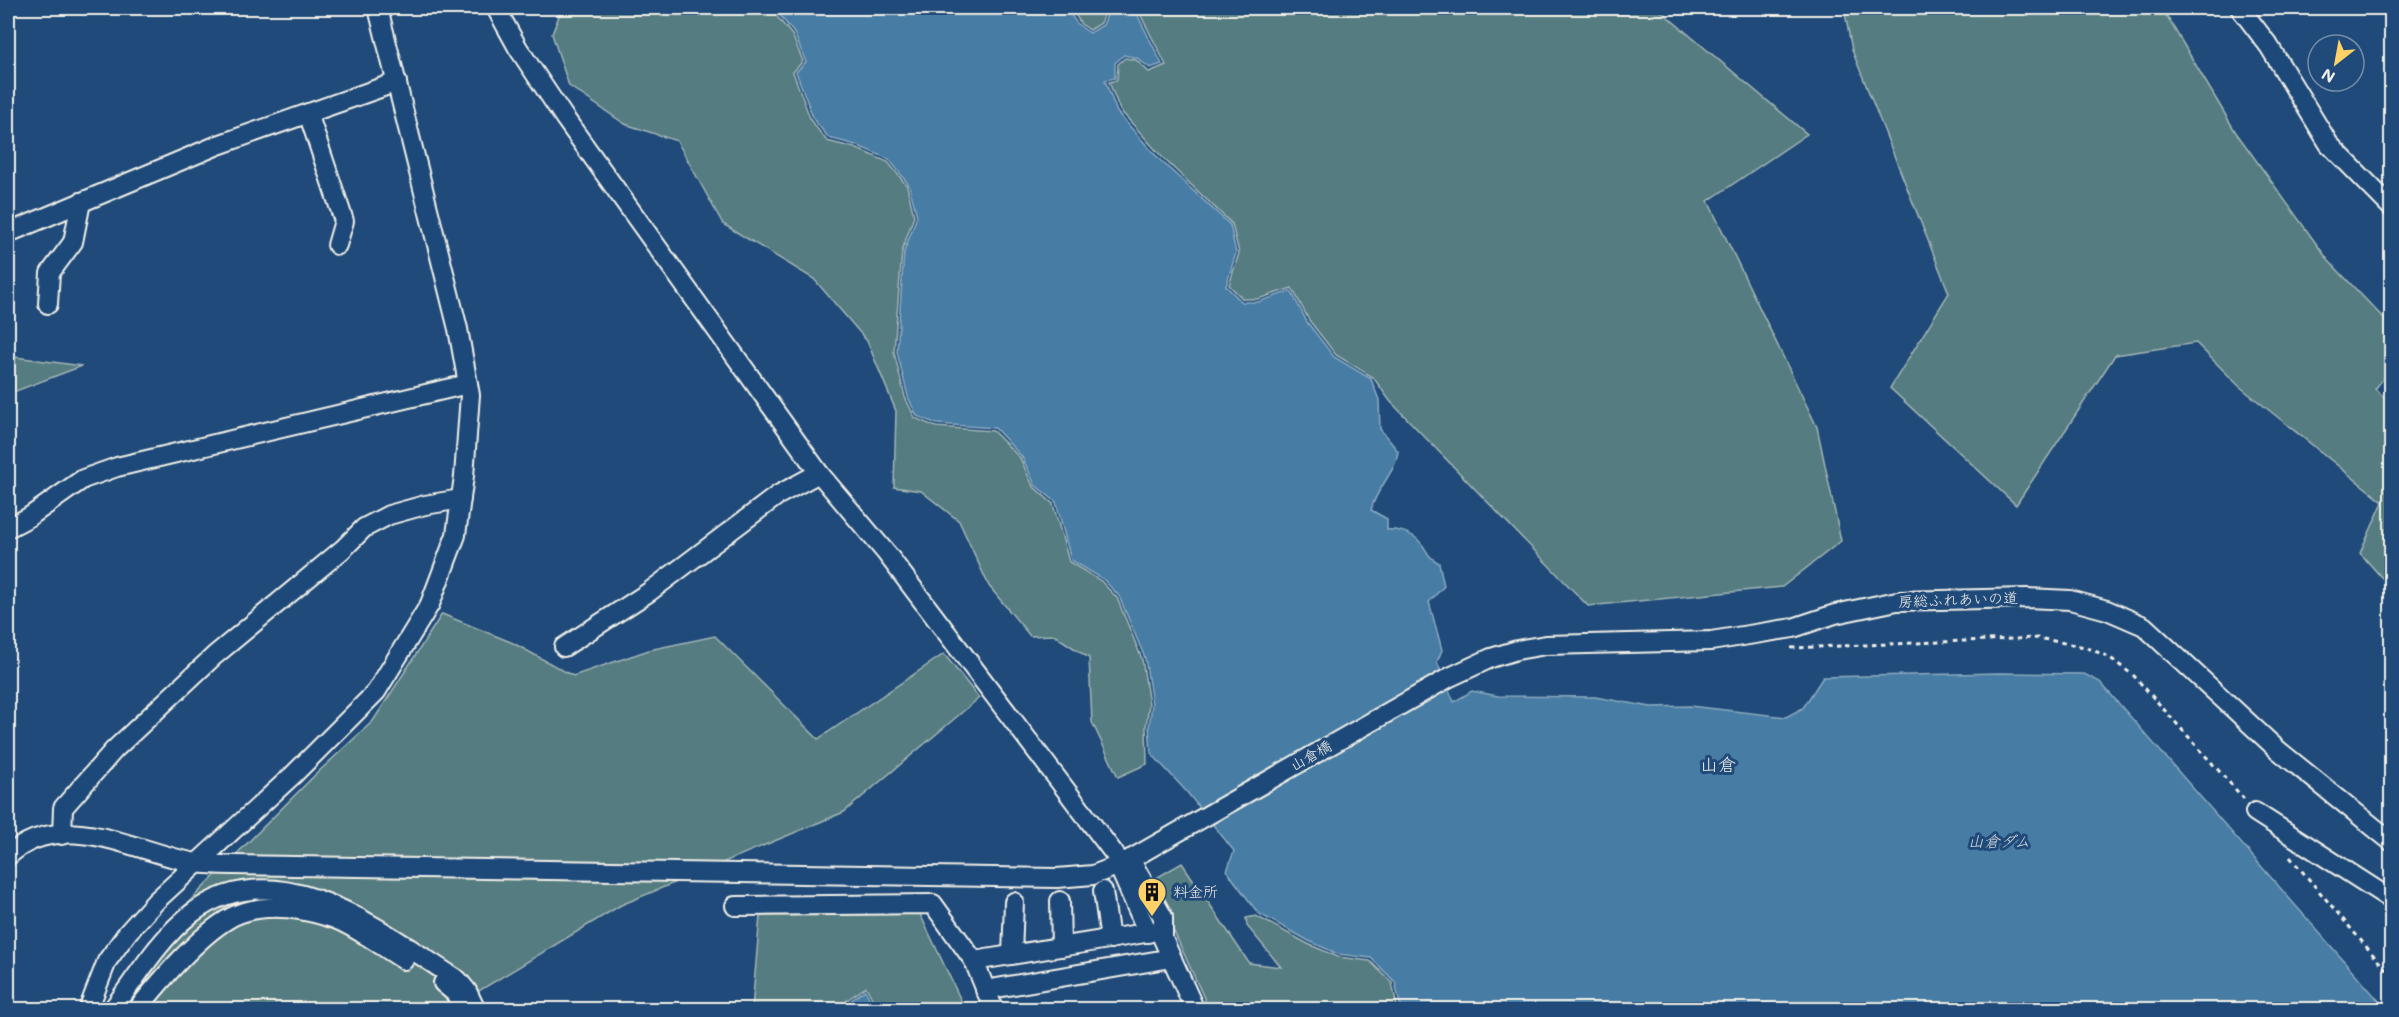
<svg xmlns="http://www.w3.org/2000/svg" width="2399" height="1017" font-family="Mali,'Klee One',sans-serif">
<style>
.green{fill:#557b81;stroke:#a4b6b4;stroke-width:1.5}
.water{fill:#477ca4;stroke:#8cabbf;stroke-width:1.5}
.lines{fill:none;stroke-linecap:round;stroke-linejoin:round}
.minor-casing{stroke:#f4f1e8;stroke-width:22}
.path{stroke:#f4f1e8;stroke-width:3;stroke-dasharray:4.5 4.5;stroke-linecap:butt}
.minor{stroke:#1f4a7a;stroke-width:18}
.labels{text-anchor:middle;stroke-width:6;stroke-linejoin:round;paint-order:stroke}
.street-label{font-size:15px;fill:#f4f1e8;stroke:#1f4a7a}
.poi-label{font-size:15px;fill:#f4f1e8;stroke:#1f4a7a;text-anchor:start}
.water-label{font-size:16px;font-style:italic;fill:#dadfde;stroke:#1f4a7a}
.quarter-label{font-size:18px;fill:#f4f1e8;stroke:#1f4a7a}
</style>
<rect width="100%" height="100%" fill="#1f4a7a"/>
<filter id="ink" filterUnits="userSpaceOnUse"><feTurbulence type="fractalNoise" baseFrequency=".0167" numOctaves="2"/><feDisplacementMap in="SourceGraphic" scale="12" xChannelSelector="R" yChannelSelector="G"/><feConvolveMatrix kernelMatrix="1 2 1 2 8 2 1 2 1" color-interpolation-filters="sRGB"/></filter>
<g filter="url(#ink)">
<!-- green -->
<g class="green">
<path d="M562 8H770L792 35 803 61 793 72 811 121 827 141 855 148 888 162 907 186 914 216 902 251 894 352 905 397 915 418 936 427 993 431 1020 458 1033 486 1053 504 1069 562 1101 581 1117 598 1142 659 1149 704 1146 727 1147 764 1118 777 1092 722 1089 658 1054 635 1030 636 989 586 959 521 921 491 894 487 896 411 867 341 814 279 723 224 677 141 625 124 569 86 552 34Z"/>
<path d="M1071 8H1107L1101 23 1090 30 1081 24Z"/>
<path d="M1137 8H1657L1807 134 1708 201 1817 427 1841 541 1782 587 1588 606 1390 401 1373 377 1336 355 1309 320 1292 288 1258 299H1243L1229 285 1239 253 1232 224 1162 157 1120 110 1109 82 1117 80 1118 64 1125 58 1136 60 1149 72 1166 65Z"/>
<path d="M1844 8H2162L2235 131 2328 260 2391 326V369L2375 389 2391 403V588L2360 553 2383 502 2239 386 2196 343 2115 355 2016 505 1890 388 1949 293 1852 50Z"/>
<path d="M8 356 82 366 8 394Z"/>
<path d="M442 614 513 643 573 676 649 650 715 636 818 739 944 654 979 698 844 812 621 905 449 1009 118 1010 149 942 315 775 373 721Z"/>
<path d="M1182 863 1249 963 1281 967 1247 926 1246 918 1256 916 1308 944 1338 957 1370 961 1392 983 1397 1006 1402 1009H1209L1151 881Z"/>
<path d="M920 914 965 1009H878L866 987 847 1000 844 1009H752L760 916Z"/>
</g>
<!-- water -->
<g class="water">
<path d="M774 8H1068C1073 20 1078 26 1090 33L1103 25 1110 8H1134L1162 64 1150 68 1137 58 1124 55 1115 63V78L1105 80 1117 112 1159 159 1230 225 1236 253 1226 286 1242 302H1258L1291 291 1307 322 1334 357 1371 379 1379 400 1380 429 1398 451C1396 473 1376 488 1371 510L1387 519V530C1397 529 1412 533 1419 541 1429 551 1424 554 1439 563L1444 586 1429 602 1442 650 1437 662 1454 702 1472 691 1498 696 1595 697 1651 707 1690 706 1786 717 1803 708 1823 677 1999 673 2084 674 2100 682 2386 1009H1406L1400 1004 1395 982 1371 958 1338 954 1309 941 1258 913 1227 871 1234 851 1186 791 1151 753 1149 727 1152 704 1145 658 1119 596 1103 579 1071 560 1056 502 1035 485 1022 457 995 428 937 424 917 416 908 397 897 352 904 252 917 216 909 185 889 159 856 145 829 138 814 120 796 72 806 62 794 33Z"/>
<path d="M865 990 875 1009H847L849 1002Z"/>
</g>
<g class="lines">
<!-- minor casing -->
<g class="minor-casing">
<g id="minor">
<path d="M496 8 518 48 564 117 819 473 887 554 1122 864"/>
<path d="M2240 8 2269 46 2329 144 2392 208"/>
<path d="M308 113 344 221 337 245"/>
<path d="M8 233 218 145 397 82"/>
<path d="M48 304 50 273 73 242 81 202"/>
<path d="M8 528 29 517 83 479 117 467 468 384"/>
<path d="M564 647 649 592 778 495 819 473"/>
<path d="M2255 812 2392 900"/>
<path d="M62 835 63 808 114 750 214 656 343 549 364 528 389 515 425 505 461 499"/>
<path d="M8 856C61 806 138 853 196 863 208 865 221 865 233 865L1057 878 1093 875 1122 864 1450 677 1491 658 1517 650 1546 645 1711 641 1793 628 1835 614 1897 601 2027 598 2070 600 2107 610 2144 626 2278 750 2392 842"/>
<path d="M1130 859 1163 917V939L1195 1010"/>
<path d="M1118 865 1148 933"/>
<path d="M1103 891 1110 939"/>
<path d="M1060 901 1061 947"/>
<path d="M735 906 933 904 974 961"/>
<path d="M1012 955 1014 902"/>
<path d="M443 983 456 994 460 1010"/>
<path d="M985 990 1172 958"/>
<path d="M88 1010 107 961 128 932 156 901 293 775 376 692 430 604 456 535 464 476 470 395 458 329 378 8"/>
<path d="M112 1010C136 978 159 939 191 914 278 847 383 932 458 980L467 991 476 1010"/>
<path d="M137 1010C160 981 208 924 241 913 270 903 304 909 332 918 354 925 384 948 404 960"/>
<path d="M994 1010 974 961 1163 930"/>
</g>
</g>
<!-- path -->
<g class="path">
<path d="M1791 648 2038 638 2085 647 2109 657 2134 676 2245 800"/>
<path d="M2290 857 2392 977"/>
</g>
<!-- minor -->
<use href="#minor" class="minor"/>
</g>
</g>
<!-- icons -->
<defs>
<g id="building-pin" transform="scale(1.5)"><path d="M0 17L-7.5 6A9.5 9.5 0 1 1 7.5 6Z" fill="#ffd166" stroke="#1f4a7a"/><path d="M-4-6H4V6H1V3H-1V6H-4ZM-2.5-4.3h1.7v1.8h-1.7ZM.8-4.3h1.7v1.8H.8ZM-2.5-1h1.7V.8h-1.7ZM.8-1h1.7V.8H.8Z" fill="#111"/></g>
</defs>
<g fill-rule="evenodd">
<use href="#building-pin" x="1152" y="892"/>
</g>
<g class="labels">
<!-- street labels -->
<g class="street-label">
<text transform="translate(1958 600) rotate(-2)" y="5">房総ふれあいの道</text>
<text transform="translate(1311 756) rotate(-30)" y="5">山倉橋</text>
</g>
<!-- poi labels -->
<g class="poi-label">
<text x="1173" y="897">料金所</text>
</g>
<!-- water labels -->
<g class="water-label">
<text x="1999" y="847">山倉ダム</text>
</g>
<!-- quarter labels -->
<g class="quarter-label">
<text x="1718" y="771">山倉</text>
</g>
</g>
<!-- margin -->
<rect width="2399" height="1017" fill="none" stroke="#1f4a7a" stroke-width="30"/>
<rect x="15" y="15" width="2369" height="987" fill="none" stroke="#f4f1e8" stroke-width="2" filter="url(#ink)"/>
<!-- north arrow -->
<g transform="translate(2336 63) rotate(211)"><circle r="28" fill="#1f4a7a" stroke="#748da6" stroke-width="1.5"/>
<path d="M0-4.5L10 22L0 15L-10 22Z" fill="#ffd166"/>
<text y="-9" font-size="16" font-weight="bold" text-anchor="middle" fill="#f4f1e8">N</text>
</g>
</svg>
